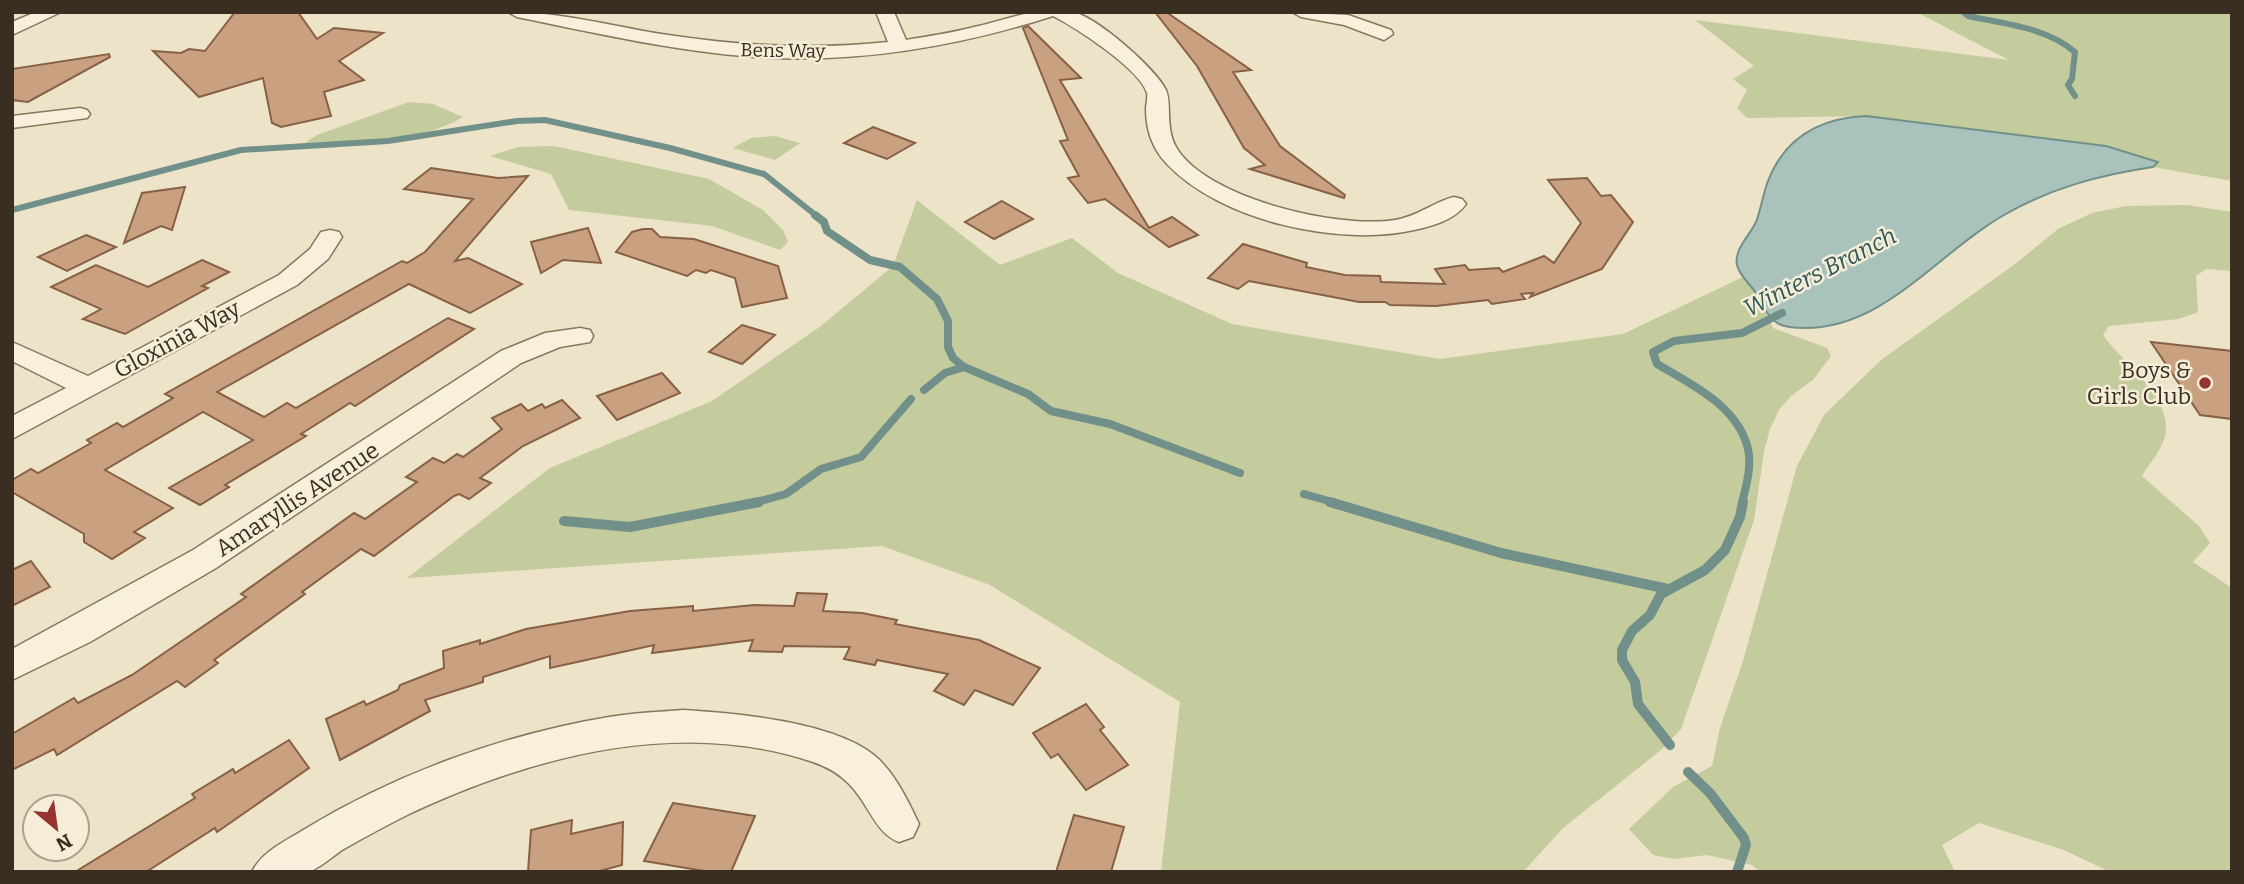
<svg xmlns="http://www.w3.org/2000/svg" width="2244" height="884" font-family="Bitter,serif">
<style>
.green{fill:#c4cb9d}
.water{fill:#a9c2bb;stroke:#709089;stroke-width:2}
.lines{fill:none;stroke-linecap:round;stroke-linejoin:round}
.stream-far2{stroke:#709089;stroke-width:6}
.stream-far1{stroke:#709089;stroke-width:8}
.stream{stroke:#709089;stroke-width:10}
.building{fill:#c9a180;stroke:#876145;stroke-width:2}
.street-casing{stroke:#89765e;stroke-width:3}
.street{fill:#f8f0dc;fill-rule:evenodd}
.poi-dot{fill:#953330;stroke:#f5edd8;stroke-width:2.5}
.labels{text-anchor:middle;stroke-width:5;stroke-linejoin:round;paint-order:stroke}
.far-street-label{font-size:19px;fill:#3a2e21;stroke:#f5edd8}
.street-label{font-size:23px;fill:#3a2e21;stroke:#f5edd8}
.poi-label{font-size:23px;fill:#3a2e21;stroke:#f5edd8;text-anchor:end}
.water-label{font-size:24px;font-style:italic;fill:#315958;stroke:#f5edd8}
</style>
<rect width="100%" height="100%" fill="#ede3c9"/>
<!-- green -->
<g class="green">
<path d="M2232 12V181L2153 167 2158 162 2106 146 1903 120 1866 116 1747 118 1737 108 1747 90 1733 79 1754 66 1695 20 2009 60 1918 13Z"/>
<path d="M409 102 433 104 463 117C416 145 357 142 305 143L317 135Z"/>
<path d="M775 136 800 143 775 160 733 148 751 138Z"/>
<path d="M554 146 709 179 763 210 783 230 788 242 780 250 712 226 569 210 551 174 490 156 518 147Z"/>
<path d="M917 200 1000 265 1072 238 1118 273 1232 324 1440 359 1623 334 1743 277 1756 293 1773 328 1827 348 1831 356 1813 380 1791 396 1779 410 1770 429 1764 452 1754 520 1681 729 1661 750 1563 828 1523 872H1161L1180 702 990 585 882 546 407 578 550 468 712 401 821 326 893 266Z"/>
<path d="M2187 205 2232 212V271L2206 269 2196 276 2198 312 2179 319 2109 326 2103 335C2121 361 2167 393 2166 428 2166 446 2150 462 2142 476L2199 526 2210 543 2193 562 2232 588V872H2110L2064 850 1979 823 1942 845 1955 872H1760L1752 865 1707 855 1674 859 1653 855 1629 829 1673 787 1712 766 1720 728 1743 661 1797 466 1824 415 1881 360 2015 264 2058 229 2092 213 2126 206Z"/>
</g>
<!-- water -->
<path class="water" d="M1866 116 2106 146 2158 162 2153 167C2099 175 2051 188 2004 215 1939 252 1885 328 1805 328 1797 328 1787 328 1779 324 1768 318 1763 306 1757 295 1752 285 1739 276 1737 265 1734 249 1750 235 1756 222 1761 209 1763 194 1768 181 1785 137 1820 118 1866 116Z"/>
<g class="lines">
<!-- stream-far2 -->
<g class="stream-far2">
<path d="M1963 12 1968 16C2004 24 2046 27 2075 52L2072 79 2068 85 2075 96"/>
<path d="M12 210 241 150 388 141 517 121 545 120 670 148 764 174 818 217"/>
</g>
<!-- stream-far1 -->
<g class="stream-far1">
<path d="M815 215 824 222 827 231 870 260 900 267 937 299 948 321V347L953 358 964 367 1028 394 1051 411 1110 424 1240 473"/>
<path d="M924 390 945 373 964 367"/>
<path d="M1304 494 1336 503"/>
<path d="M753 503 786 494 821 469 861 457 911 399"/>
<path d="M1742 503C1746 486 1752 466 1748 449 1738 406 1691 384 1657 364L1653 352 1674 341 1742 333 1782 313"/>
</g>
<!-- stream -->
<g class="stream">
<path d="M1330 502 1501 553 1668 589"/>
<path d="M564 521 630 527 759 502"/>
<path d="M1670 745 1638 704 1635 682 1622 660V650L1632 631 1650 615 1661 594 1705 570 1725 550 1740 517 1743 502"/>
<path d="M1688 772 1710 793 1744 838 1746 845 1737 872"/>
</g>
</g>
<!-- building -->
<g class="building">
<path d="M235 12H298L317 39 334 28 383 33 339 61 364 80 324 92 331 116 281 127 272 123 263 78 199 97 153 51 181 53 189 49 205 51Z"/>
<path d="M1155 12H1166L1251 70 1233 72 1280 146 1345 195 1344 198 1250 169 1265 165 1244 148 1197 66Z"/>
<path d="M1028 26 1081 78 1060 80 1149 228 1172 217 1198 235 1169 247 1105 199 1088 203 1068 178 1079 176 1060 141 1068 140 1023 28Z"/>
<path d="M109 54 110 57 28 102 12 100V69Z"/>
<path d="M873 127 915 143 887 159 844 143Z"/>
<path d="M431 168 498 178 528 176 455 261 468 258 522 284 470 313 409 284 217 392 264 417 287 403 296 408 448 318 474 329 355 406 350 403 301 434 306 436 225 485 229 487 200 505 169 488 253 440 203 412 105 470 173 508 134 532 145 538 112 559 84 542V534L12 492V480L31 469 38 473 91 443 87 440 117 423 123 427 173 398 165 394 402 261 407 263 425 252 473 199 404 189Z"/>
<path d="M1587 178 1601 196 1611 195 1633 222 1602 269 1530 297 1533 293 1521 294 1525 299 1492 304 1488 300 1436 306 1390 305 1385 302H1359L1249 281 1238 289 1208 278 1243 244 1307 263 1306 267 1345 275 1380 276 1381 282 1445 284 1435 269 1465 265 1469 270 1499 268 1503 272 1544 256 1554 263 1581 223 1548 180Z"/>
<path d="M185 187 172 230 161 226 124 243 142 193Z"/>
<path d="M1002 201 1033 219 994 239 965 222Z"/>
<path d="M588 228 601 263 563 260 541 273 531 242Z"/>
<path d="M643 229H652L660 237 694 239 778 266 787 298 742 307 735 278 711 270 706 273 696 270 687 276 616 252 632 232Z"/>
<path d="M86 235 116 247 67 271 38 257Z"/>
<path d="M202 260 229 272 202 286 208 288 125 334 83 319 101 309 51 287 96 265 148 287Z"/>
<path d="M742 325 775 335 742 364 709 352Z"/>
<path d="M2151 342 2232 351V419L2200 415Z"/>
<path d="M662 373 680 393 617 420 597 396Z"/>
<path d="M562 400 580 418 523 446 480 478 491 483 469 499 459 494 454 496 374 556 361 549 302 592 305 594 214 660 218 663 185 687 177 681 57 755 54 749 12 770V734L74 698 78 703 132 675 246 597 241 594 354 513 365 519 417 482 406 477 433 458 444 463 457 454 463 457 502 429 492 418 521 404 528 411 542 404 545 408Z"/>
<path d="M31 561 50 587 12 606V570Z"/>
<path d="M797 593 827 594 823 611 862 613 897 620 895 624 979 640 1040 668 1013 705 975 690 964 705 934 691 948 674 877 660 875 665 844 659 850 647 784 646 782 652 749 651 753 640 652 653 654 645 550 668V656L483 677V682L425 700 430 711 340 760 326 719 364 701 366 705 398 690 400 685 444 668 443 651 480 640V644L526 629 630 611 693 606V611L754 605 794 606Z"/>
<path d="M1086 704 1104 727 1100 730 1128 765 1086 790 1058 754 1051 758 1033 733Z"/>
<path d="M289 740 309 768 217 832 215 828 146 872H75L195 798 192 794 233 769 235 773Z"/>
<path d="M673 803 755 816 731 872H710L644 861Z"/>
<path d="M1074 815 1124 827 1111 872H1056Z"/>
<path d="M572 820 571 834 623 822 622 865 596 872H528L531 830Z"/>
</g>
<g class="lines">
<!-- street casing -->
<g class="street-casing">
<g id="street">
<path d="M36 12H61L12 35V22Z"/>
<path d="M508 12C563 12 614 27 668 35 741 46 814 50 888 42L876 12H894L906 40C929 36 952 33 974 27 1006 20 1040 5 1073 12 1097 17 1155 68 1166 90 1172 104 1165 127 1176 147 1206 199 1339 229 1395 220 1419 216 1433 202 1454 197L1462 199 1466 204C1455 220 1432 226 1414 230 1339 247 1220 221 1166 163 1152 148 1146 129 1146 109 1146 105 1148 97 1147 93 1140 69 1075 27 1053 16 956 47 856 64 754 57 674 51 595 33 517 17Z"/>
<path d="M1292 12 1348 15 1391 30 1393 34 1384 40 1344 25 1301 17Z"/>
<path d="M80 108 87 110 90 114 87 118 12 128V116Z"/>
<path d="M330 230 339 232 342 237 328 259 297 285 12 439V416L66 388 12 361V342L88 376 279 275 310 249 321 232Z"/>
<path d="M580 328 590 330 593 336 590 342 560 347 521 363 216 568 90 642 12 680V649L193 550 501 351 545 333Z"/>
<path d="M683 710C735 713 835 722 875 756 895 773 908 801 919 824L913 837 899 842C865 829 870 781 813 762 679 717 532 756 407 815 385 826 363 838 342 850 332 857 322 866 311 871 296 877 269 872 252 872 262 851 286 841 305 829 395 774 505 734 609 717 633 713 658 712 683 710Z"/>
</g>
</g>
<!-- street -->
<use href="#street" class="street"/>
</g>
<!-- markers -->
<circle class="poi-dot" cx="2205" cy="383" r="7"/>
<g class="labels">
<!-- far-street labels -->
<g class="far-street-label">
<text transform="translate(783 50) rotate(1)" y="7">Bens Way</text>
</g>
<!-- street labels -->
<g class="street-label">
<text transform="translate(177 339) rotate(-28)" y="8">Gloxinia Way</text>
<text transform="translate(297 499) rotate(-33)" y="8">Amaryllis Avenue</text>
</g>
<!-- poi labels -->
<g class="poi-label">
<text x="2191" y="378">Boys &amp;<tspan x="2191" dy="26">Girls Club</tspan></text>
</g>
<!-- water labels -->
<g class="water-label">
<text transform="translate(1820 272) rotate(-27)" y="8">Winters Branch</text>
</g>
</g>
<!-- border -->
<rect width="2244" height="884" fill="none" stroke="#3a2e21" stroke-width="28"/>
<!-- north arrow -->
<g transform="translate(56 828) rotate(151)"><circle r="33" fill="#f5edd8" stroke="#aaa18f" stroke-width="2"/>
<path d="M0-5L12 26L0 18L-12 26Z" fill="#953330"/>
<text y="-10" font-size="19" font-weight="bold" text-anchor="middle" fill="#3a2e21">N</text>
</g>
</svg>
